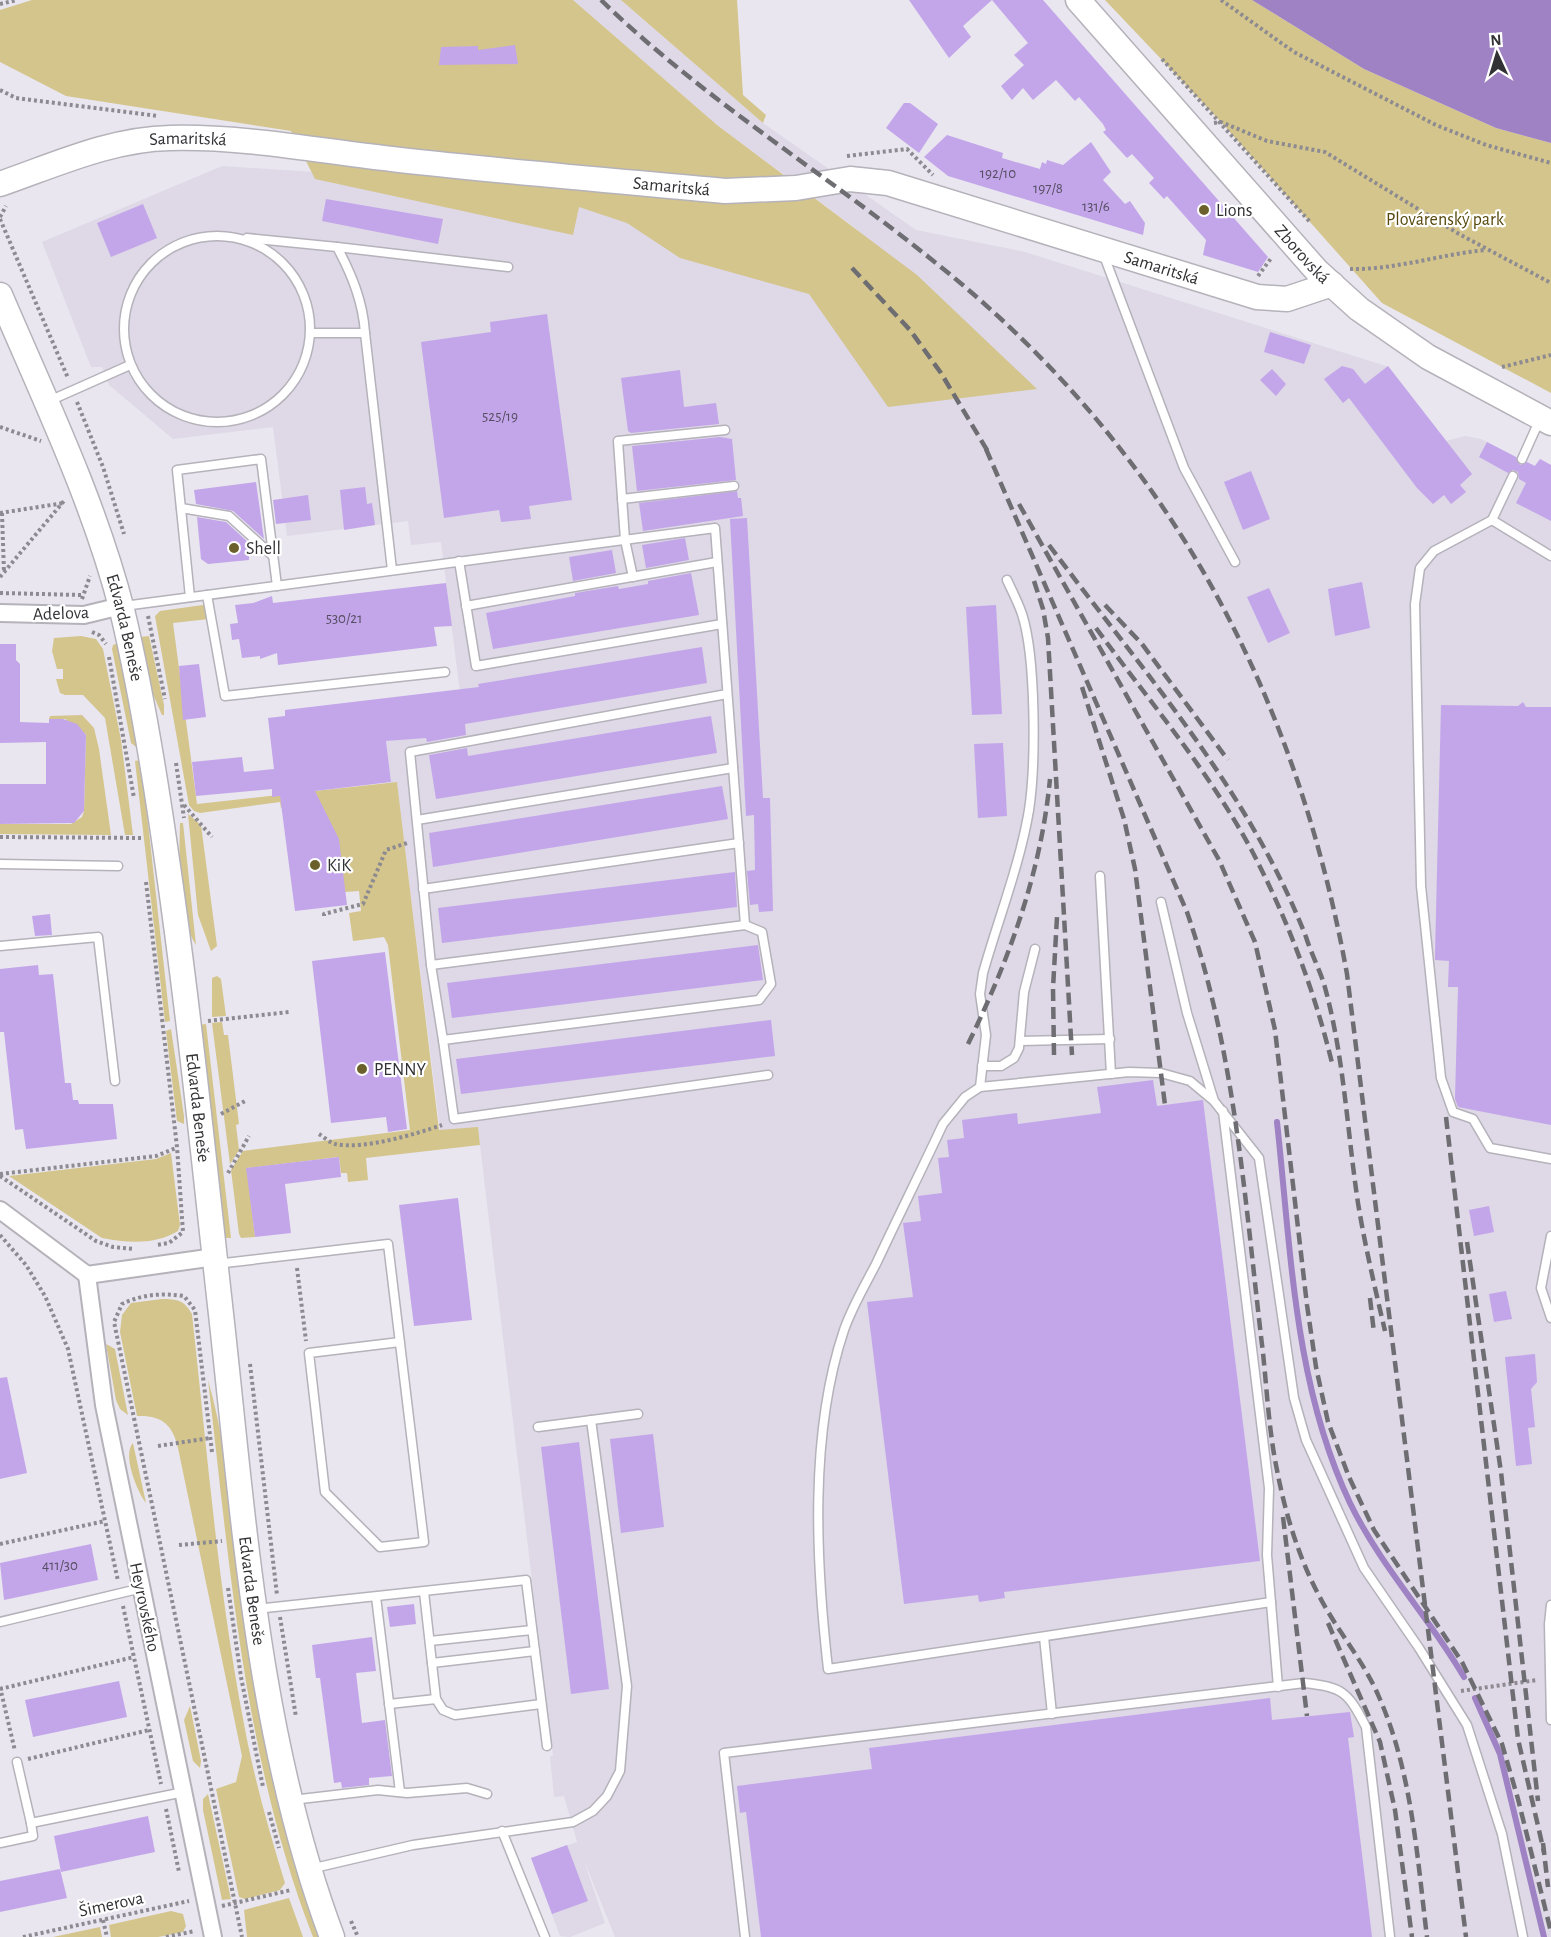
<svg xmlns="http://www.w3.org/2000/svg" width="1551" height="1937" font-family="'Alegreya Sans',sans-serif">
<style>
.built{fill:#ded8e7}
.green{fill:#d4c58c}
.water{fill:#9e82c3}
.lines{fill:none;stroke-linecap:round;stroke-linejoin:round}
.stream{stroke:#9e82c3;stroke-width:6}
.building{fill:#c3a6ea}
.lane-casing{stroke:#b5b2ba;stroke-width:11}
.street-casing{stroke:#b5b2ba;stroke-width:20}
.secondary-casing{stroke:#b5b2ba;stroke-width:27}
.path{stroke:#8d8b91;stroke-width:4;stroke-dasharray:3 3;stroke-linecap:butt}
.lane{stroke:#fff;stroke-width:8}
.street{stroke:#fff;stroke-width:16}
.secondary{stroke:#fff;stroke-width:24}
.rail{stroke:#6e6d72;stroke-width:4.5;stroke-dasharray:12 6;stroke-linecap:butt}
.poi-dot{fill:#6b5f2c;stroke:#fff;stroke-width:2}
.labels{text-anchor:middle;stroke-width:4.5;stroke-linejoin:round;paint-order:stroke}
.number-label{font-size:15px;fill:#564e62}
.street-label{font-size:18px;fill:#323134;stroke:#fff}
.poi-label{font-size:18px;fill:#323134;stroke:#fff;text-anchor:start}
.park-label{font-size:18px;fill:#57490d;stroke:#fff}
</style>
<rect width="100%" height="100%" fill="#e9e6ef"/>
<!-- built -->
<path class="built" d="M573 0H621L763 123 916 230 1025 252 1389 367 1446 441 1465 436 1481 439 1534 466 1540 459 1551 465V1937H615L583 1858 605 1923 570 1937 560 1936 531 1858 577 1842 564 1796 554 1797 550 1756H553L478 1128 440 1131 397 783H391L386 741 465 732 441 542 411 545 408 521 287 536 273 427 173 439 109 385 102 367H91L42 242 222 166 314 172 859 231 717 125Z"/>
<!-- green -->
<g class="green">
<path d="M32 0H573L717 125 917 275 1037 389 888 407 809 294 680 258 627 223 579 207 573 235 315 179 291 131 66 96 0 62V10Z"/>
<path d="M621 0H737L743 95 766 115 763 123Z"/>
<path d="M1105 0H1252L1364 69 1496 128 1551 143V393L1382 303 1221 122Z"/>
<path d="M203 605 206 607 209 619 173 623 197 804 397 782 439 1130 478 1127 480 1145 366 1158 368 1180 348 1182 347 1173H341L339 1157 247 1168 255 1237 241 1238 239 1234 231 1170 243 1151 410 1130 388 945 384 937 353 941 349 913 361 911 359 891 345 892 321 803 281 808 280 802 200 813 194 811 189 805 155 616 160 611Z"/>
<path d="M81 636 96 639 103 649 121 740 133 835H125L105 718 83 695H65L60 693 56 679H63V669H57L52 651 54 638Z"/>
<path d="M149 636 164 705V715H162L152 692 140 637Z"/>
<path d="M118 643 140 750 131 743 112 649 113 645Z"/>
<path d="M82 715 94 728 99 749 111 835 0 834V824H71L82 817 84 811 86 734 79 733 77 724H67L66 719H49L50 716Z"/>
<path d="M141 760 170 1021 165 1022 135 761Z"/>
<path d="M188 814 201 825 217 946 211 951 198 915Z"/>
<path d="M180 823H183L196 945C178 919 179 856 180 823Z"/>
<path d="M217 976 221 979 226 1016 212 1017V978Z"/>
<path d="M222 1022 224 1035H228L239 1124 236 1125 239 1150 230 1164 212 1023Z"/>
<path d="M206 1024 231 1238H223L199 1025Z"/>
<path d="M171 1029 184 1116V1124L177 1121 166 1031Z"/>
<path d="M171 1153 180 1225 178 1231C155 1245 128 1243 102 1238L9 1176 156 1159Z"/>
<path d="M162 1299C177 1299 184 1300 192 1314 207 1450 218 1589 244 1724 254 1778 269 1831 285 1883L280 1890 245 1899 239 1897 216 1789 236 1782 242 1756 178 1448C173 1425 162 1415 137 1416L120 1332 122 1315 131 1303Z"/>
<path d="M106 1344 115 1349 128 1415 120 1409 116 1400Z"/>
<path d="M208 1380C232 1464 234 1551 246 1637 262 1743 288 1835 321 1937H313C244 1760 230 1567 208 1380Z"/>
<path d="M133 1443 146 1503C137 1492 122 1454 133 1443Z"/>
<path d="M190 1706 201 1761 200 1768 193 1761 184 1720Z"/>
<path d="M208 1794 231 1899 222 1900 203 1810V1799Z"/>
<path d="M289 1898 303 1937H247L244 1910Z"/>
<path d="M171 1911 183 1914 186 1926 183 1932 158 1937H111L109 1925Z"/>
<path d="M100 1927 102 1937H53Z"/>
</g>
<!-- water -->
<path class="water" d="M1252 0H1551V143L1496 128 1364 69Z"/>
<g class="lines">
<!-- stream -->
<g class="stream">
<path d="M1277 1122C1291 1250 1294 1385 1350 1503 1381 1567 1429 1617 1464 1677"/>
<path d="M1475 1698 1500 1754 1544 1937"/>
</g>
</g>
<!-- building -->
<g class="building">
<path d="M909 0H1043L1268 257 1258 272 1203 255 1206 240 1167 196 1164 199 1149 183 1154 178 1132 154 1127 158 1103 132 1106 130 1103 124 1079 97 1075 101 1056 80 1033 100 1023 88 1012 100 1001 86 1024 65 1014 55 1028 43 992 0 963 26 971 37 949 58Z"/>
<path d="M515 45 518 64 439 65 441 47 478 46V50Z"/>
<path d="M904 103H910L938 124 919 153 886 128Z"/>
<path d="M947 135 1003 153 1002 158 1040 169 1042 162 1046 164 1047 160 1063 165 1091 142 1111 172 1103 180 1125 204 1130 201 1145 223 1143 235 948 176 924 157Z"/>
<path d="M326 199 443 219 438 244 322 221Z"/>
<path d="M143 204 157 238 111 257 97 223Z"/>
<path d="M547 314 572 500 529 506 531 519 522 520 501 522 499 510 444 518 421 342 491 332 490 322Z"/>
<path d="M1270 332 1311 345 1304 364 1264 352Z"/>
<path d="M1342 366 1353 369 1365 384 1388 366 1472 474 1460 485 1466 492 1451 504 1444 495 1433 504 1417 488 1349 398 1343 403 1324 379Z"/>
<path d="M1272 369 1286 384 1276 396 1260 380Z"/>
<path d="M680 370 684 407 716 403 719 424 631 433 628 431 621 378Z"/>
<path d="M720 437 732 439 736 480 637 491 632 446Z"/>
<path d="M1487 442 1516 457 1520 465 1527 462 1535 466 1540 459 1551 465V521L1516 503 1526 483 1519 479 1518 472 1513 470 1508 473 1479 457Z"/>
<path d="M1251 471 1270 519 1243 530 1224 482Z"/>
<path d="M256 482 264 539 233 511 196 504 194 490Z"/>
<path d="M365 487 367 504 372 503 375 525 344 530 340 490Z"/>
<path d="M737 491 738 498H741L743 516 643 531 639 503Z"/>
<path d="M308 495 311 520 276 524 273 500Z"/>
<path d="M197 517 226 522 249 543V560L208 564 201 559Z"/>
<path d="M747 518 763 798H770L773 911 759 912 758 904 750 905 747 871 755 870 754 815 746 816 730 519Z"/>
<path d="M685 538 689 560 646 568 642 545Z"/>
<path d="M612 550 616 573 573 581 569 557Z"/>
<path d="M691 573 699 615 493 649 486 613 575 596V593L618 586 619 589 648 584V581Z"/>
<path d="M1362 582 1370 628 1335 636 1328 589Z"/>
<path d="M446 583 452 626 434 627 437 646 278 665 277 653 260 659V656L242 658 239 639 232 640 230 624 238 623 235 605 253 603 272 596 273 603Z"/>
<path d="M1269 588 1290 633 1268 643 1247 597Z"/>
<path d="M996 605 1002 714 972 715 966 607Z"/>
<path d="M0 644H16V660L20 664V722L49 723V719H63L77 724 86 735 84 811 74 823 0 824V784H46V742L0 743Z"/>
<path d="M702 647 707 683 465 724 466 735 427 742 426 738 386 741 391 782 315 791 339 839 347 905 295 911 280 796 272 797V789L196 796 192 762 242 757 244 772 274 769 268 718 285 716V710L479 687 478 684Z"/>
<path d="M199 664 206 717 183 720 179 666Z"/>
<path d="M1523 702 1526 707H1551V1125L1458 1107 1455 1099 1458 987H1448L1449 961 1435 960V955L1441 705 1518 706Z"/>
<path d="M711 716 717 753 436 799 429 755 467 748 468 756Z"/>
<path d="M1003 743 1007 816 978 818 974 744Z"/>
<path d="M722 786 728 819 433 867 429 833Z"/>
<path d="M735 872 737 907 442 943 438 908Z"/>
<path d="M50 914 52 935 35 936 32 916Z"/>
<path d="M758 945 763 980 452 1018 447 983Z"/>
<path d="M385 952 407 1129 388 1132 386 1117 331 1123 312 961Z"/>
<path d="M38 965 39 975 53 974 65 1083H71L73 1100H78L79 1104H113L117 1139 26 1149 23 1129 15 1130 4 1032H0V969Z"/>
<path d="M771 1020 775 1056 461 1094 456 1059Z"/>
<path d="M1153 1080 1157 1106 1203 1100 1260 1561 1004 1592 1005 1598 979 1602 978 1595 904 1604 867 1302 913 1297 903 1223 921 1221 918 1196 942 1193 938 1158 949 1157 947 1140 964 1138 962 1120 1017 1113 1018 1124 1101 1113 1097 1087Z"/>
<path d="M339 1157 341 1177 285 1184 291 1233 255 1237 246 1168Z"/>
<path d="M458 1198 472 1320 414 1326 399 1205Z"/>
<path d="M1489 1206 1494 1232 1474 1236 1469 1210Z"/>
<path d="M1506 1291 1512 1319 1494 1322 1489 1294Z"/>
<path d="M1535 1354 1537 1382 1531 1389 1535 1427 1528 1428 1532 1464 1516 1466 1505 1357Z"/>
<path d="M7 1377 27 1473 0 1479V1378Z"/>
<path d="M653 1434 664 1527 621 1533 610 1439Z"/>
<path d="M579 1442 609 1689 571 1694 541 1447Z"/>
<path d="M91 1544 98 1580 4 1600 0 1563Z"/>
<path d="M414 1604 416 1624 390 1627 387 1607Z"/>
<path d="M372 1637 376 1671 356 1673 362 1723 385 1720 392 1776 369 1778V1785L342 1788 341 1782 334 1783 320 1678H316L312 1645Z"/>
<path d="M119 1681 127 1717 33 1737 25 1700Z"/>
<path d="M1270 1698 1272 1720 1350 1712 1354 1737 1348 1738 1372 1937H761L746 1812 740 1813 737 1786 872 1769 869 1748Z"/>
<path d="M148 1816 155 1852 61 1872 54 1836Z"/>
<path d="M567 1845 588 1901 552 1914 531 1858Z"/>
<path d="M60 1869 67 1898 0 1912V1881Z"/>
</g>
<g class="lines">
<!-- lane casing -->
<g class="lane-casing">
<g id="lane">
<circle cx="217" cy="329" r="93"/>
<path d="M247 238 337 247C352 275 363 302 365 333"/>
<path d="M337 247 508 267"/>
<path d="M1103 253 1184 468 1235 562"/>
<path d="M311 333H365L392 570"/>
<path d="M49 401 130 365"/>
<path d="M1522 459 1540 419"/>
<path d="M1513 476 1492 520 1551 556"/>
<path d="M622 499 734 486"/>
<path d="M181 508 229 516 273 556"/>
<path d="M1492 520 1434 551 1420 568 1415 604 1421 886 1441 1078 1453 1112 1473 1119 1490 1148 1551 1159"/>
<path d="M459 561 476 666 722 624"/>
<path d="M633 577 625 540 618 441 725 430"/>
<path d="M207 595 225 696 445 672"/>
<path d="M190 597 177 470 261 459 277 586"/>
<path d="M124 606 715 528 745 925 431 965 410 752 727 694"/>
<path d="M466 606 717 562"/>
<path d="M417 820 733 768"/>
<path d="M0 864 118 866"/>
<path d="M1100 876 1111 1074"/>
<path d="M423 889 739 843"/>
<path d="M1161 902 1187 1013 1214 1101"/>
<path d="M0 946 98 937 115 1081"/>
<path d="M431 965 443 1040 759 1000 771 984 762 932 745 925"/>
<path d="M443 1040 454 1119 768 1075"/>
<path d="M1020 1041 1110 1039"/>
<path d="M982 1066H1001L1014 1058 1019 1048 1024 992 1035 949"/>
<path d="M980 1087 986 1035 980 994 983 973C998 920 1020 864 1029 810 1036 764 1036 657 1022 614 1018 602 1012 591 1007 580"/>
<path d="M1223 1111 1269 1488 1267 1555 1278 1687"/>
<path d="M1551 1236 1541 1288 1551 1318"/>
<path d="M216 1264 388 1244 424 1542 380 1547 325 1492 309 1353 400 1342"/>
<path d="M538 1427 638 1414"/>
<path d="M424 1592 436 1699 443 1710 455 1715 541 1704"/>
<path d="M376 1597 400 1792"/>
<path d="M1271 1602 828 1669C816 1562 809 1434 844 1330 852 1307 865 1285 876 1264 898 1217 921 1171 943 1124L965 1097 980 1087 1129 1072 1161 1073 1190 1081 1214 1101 1259 1158 1294 1398 1306 1440 1364 1568 1419 1648 1467 1725 1502 1834 1523 1937"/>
<path d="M1551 1605 1549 1624 1551 1720"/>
<path d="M256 1609 526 1580 547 1746"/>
<path d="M0 1622 142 1588"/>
<path d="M1044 1637 1052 1714"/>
<path d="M430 1641 532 1630"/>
<path d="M432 1663 535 1651"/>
<path d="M389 1704 436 1699"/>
<path d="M17 1762 31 1823"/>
<path d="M292 1800 378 1790 407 1793 467 1788 487 1794"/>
<path d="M502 1831 545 1937"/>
<path d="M0 1843 33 1836 31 1823 184 1792"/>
<path d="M310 1869 413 1845 573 1822 593 1811 607 1796 620 1771 627 1686 591 1420"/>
<path d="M745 1937 724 1753 1304 1683C1343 1687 1348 1692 1366 1727L1390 1937"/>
</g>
</g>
<!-- street casing -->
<g class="street-casing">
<g id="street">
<path d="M0 613 84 615 121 606"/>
<path d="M0 1210 87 1275 215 1257"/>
<path d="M87 1275 104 1405 213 1937"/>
</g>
</g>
<!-- secondary casing -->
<g class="secondary-casing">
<g id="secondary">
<path id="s1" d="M1078 0 1317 271 1359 309 1428 357 1551 423"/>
<path id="s2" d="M0 184C55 165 111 139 170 138 246 136 324 152 400 160 508 172 617 181 725 191L796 188 850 179 888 183 1257 297 1287 299 1332 284"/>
<path id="s3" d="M0 295C44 398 94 501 122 610 142 693 155 776 167 860 189 1011 204 1162 221 1314 244 1522 258 1739 332 1937"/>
</g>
</g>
<!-- path -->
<g class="path">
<path d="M1221 0 1294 52 1436 125 1486 145 1551 163"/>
<path d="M0 4 17 0"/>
<path d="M1162 59 1310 222"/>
<path d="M0 90 16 98 158 116"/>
<path d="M1214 123 1221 122 1267 141 1325 152 1459 234 1551 283"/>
<path d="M847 156 907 149 933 175"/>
<path d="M0 217 6 206"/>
<path d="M0 219 68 378"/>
<path d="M1350 269C1396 270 1441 254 1486 250"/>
<path d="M1258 276 1272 257"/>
<path d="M1502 367 1551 355"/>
<path d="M77 402 103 467 124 534"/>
<path d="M0 427 41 441"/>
<path d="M0 513 64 503"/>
<path d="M2 513 4 573"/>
<path d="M0 577 64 501"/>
<path d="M0 593 81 595"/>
<path d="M82 599 90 576"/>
<path d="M148 616 165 699"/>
<path d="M92 632 99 635 106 644"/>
<path d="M109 657 134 798"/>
<path d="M176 763 184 818"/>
<path d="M184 805 212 837"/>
<path d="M0 837 141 838"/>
<path d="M146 882 177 1147 183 1232 169 1243 156 1245"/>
<path d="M324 916V914L363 904 386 850 407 843"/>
<path d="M208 1021 289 1012"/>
<path d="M221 1114 245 1101"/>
<path d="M319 1134C324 1137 330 1143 335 1144 363 1150 416 1134 442 1125"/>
<path d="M228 1173 249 1136"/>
<path d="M0 1174 156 1156 176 1148"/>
<path d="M0 1176 96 1241 113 1247 134 1249"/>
<path d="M0 1235 26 1265 45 1296 68 1349 118 1581"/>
<path d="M297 1268 306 1341"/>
<path d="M250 1364 277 1595"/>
<path d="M158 1446 210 1438"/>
<path d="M212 1452 195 1310 184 1296C162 1293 143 1294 122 1304L114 1322 242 1937"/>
<path d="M0 1544 105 1521"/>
<path d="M179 1545 222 1541"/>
<path d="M228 1588 241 1677 263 1787"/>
<path d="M123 1606 161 1784"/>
<path d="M280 1617 296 1717"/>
<path d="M0 1687 15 1751"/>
<path d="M0 1689 134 1657"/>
<path d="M1461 1691 1537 1680"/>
<path d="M28 1759 149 1730"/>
<path d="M166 1809 179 1872"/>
<path d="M269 1812 279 1848"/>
<path d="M222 1906 291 1890"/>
<path d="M103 1920 107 1937"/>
<path d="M351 1921 358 1937"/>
<path d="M23 1937 189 1901"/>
<path d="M166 1937 195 1931"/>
</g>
<!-- lane -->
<use href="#lane" class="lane"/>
<!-- street -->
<use href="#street" class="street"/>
<!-- secondary -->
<use href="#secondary" class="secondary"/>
<!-- rail -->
<g class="rail">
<path d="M601 0C703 99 826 174 936 263 1165 446 1295 688 1347 974L1466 1937"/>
<path d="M852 268 910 330 941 373 990 455"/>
<path d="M986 449 1187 912C1236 1054 1245 1204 1263 1353 1267 1391 1269 1432 1277 1470 1286 1518 1302 1568 1327 1610 1344 1639 1366 1666 1379 1697 1412 1772 1417 1856 1427 1937"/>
<path d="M1019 504 1219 860 1255 942 1275 1030 1307 1305 1316 1367 1328 1422 1349 1477 1374 1530 1462 1662 1502 1744 1518 1799 1551 1932"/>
<path d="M1049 545C1142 670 1249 790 1306 937 1311 953 1319 968 1324 984 1344 1055 1347 1130 1358 1203 1365 1246 1375 1288 1385 1331"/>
<path d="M1034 581 1043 609 1048 638 1072 1055"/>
<path d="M1105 605 1142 644 1228 760"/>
<path d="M1096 628C1149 701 1209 771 1252 851 1288 920 1315 992 1333 1067"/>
<path d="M1082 687 1124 819 1135 869 1165 1105"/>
<path d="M968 1044C1009 960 1041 873 1050 779"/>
<path d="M1054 1055 1053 988 1057 917"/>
<path d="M1446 1117 1518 1739 1544 1852"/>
<path d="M1467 1242 1501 1472 1538 1801"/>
<path d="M1370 1298 1374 1333"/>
<path d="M1283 1517 1307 1716"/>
<path d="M1328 1623 1380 1742 1395 1810 1412 1937"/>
<path d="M1543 1843 1548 1887"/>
</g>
</g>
<!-- markers -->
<g class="poi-dot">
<circle cx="1204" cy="210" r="6"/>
<circle cx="234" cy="548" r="6"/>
<circle cx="315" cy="865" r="6"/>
<circle cx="362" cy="1069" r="6"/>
</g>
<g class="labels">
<!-- number labels -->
<g class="number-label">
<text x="998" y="178">192/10</text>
<text x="1048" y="193">197/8</text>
<text x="1096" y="211">131/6</text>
<text x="500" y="421">525/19</text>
<text x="344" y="623">530/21</text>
<text x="60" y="1570">411/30</text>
</g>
<!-- street labels -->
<g class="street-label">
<text dy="6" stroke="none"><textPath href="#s2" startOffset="195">Samaritská</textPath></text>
<text dy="6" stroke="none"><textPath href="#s2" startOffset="681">Samaritská</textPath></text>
<text dy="6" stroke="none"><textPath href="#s1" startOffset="339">Zborovská</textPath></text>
<text dy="6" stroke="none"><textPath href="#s2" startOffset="1185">Samaritská</textPath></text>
<text transform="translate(61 613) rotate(-2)" y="6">Adelova</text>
<text dy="6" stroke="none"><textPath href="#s3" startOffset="356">Edvarda Beneše</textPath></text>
<text dy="6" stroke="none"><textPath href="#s3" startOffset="842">Edvarda Beneše</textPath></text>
<text dy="6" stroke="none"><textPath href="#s3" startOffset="1328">Edvarda Beneše</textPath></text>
<text transform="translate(145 1607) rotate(78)" y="6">Heyrovského</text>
<text transform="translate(111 1904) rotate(-12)" y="6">Šimerova</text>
</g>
<!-- poi labels -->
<g class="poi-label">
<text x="1216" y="216">Lions</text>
<text x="246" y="554">Shell</text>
<text x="327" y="871">KiK</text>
<text x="374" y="1075">PENNY</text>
</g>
<!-- park labels -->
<g class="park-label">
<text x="1445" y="225">Plovárenský park</text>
</g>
</g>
<!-- north arrow -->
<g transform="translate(1497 54) rotate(356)" stroke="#ffffff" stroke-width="4.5" paint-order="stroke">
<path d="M0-4.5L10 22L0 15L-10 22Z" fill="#323134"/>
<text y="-9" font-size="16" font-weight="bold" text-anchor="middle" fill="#323134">N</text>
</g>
</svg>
